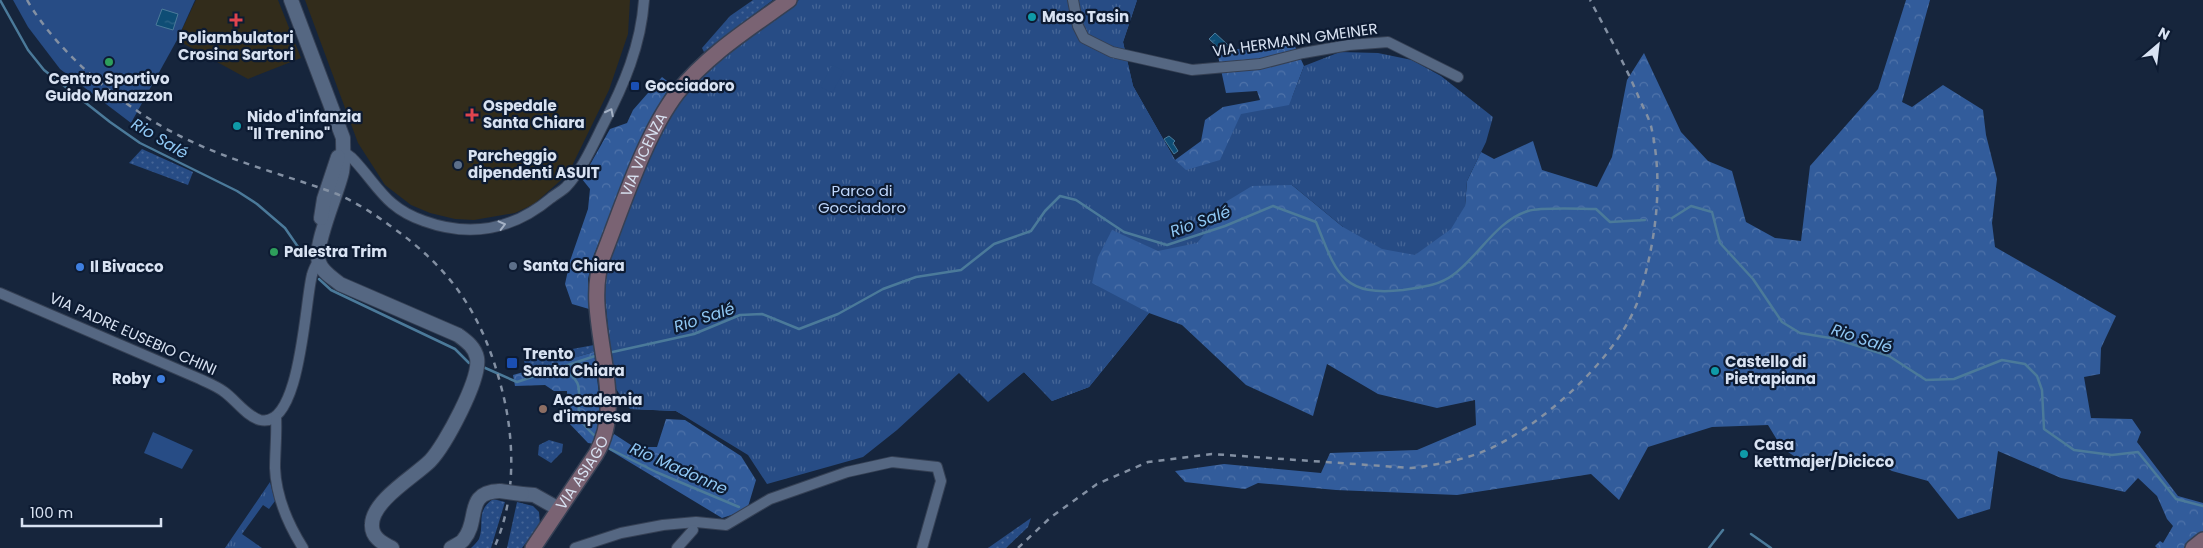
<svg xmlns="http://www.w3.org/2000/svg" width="2203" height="548" font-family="Poppins,sans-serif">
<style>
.medical{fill:#322c1b}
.grass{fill:url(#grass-dots)}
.forest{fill:url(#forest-crowns)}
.park{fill:url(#park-tufts)}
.garden{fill:#274c85}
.water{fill:url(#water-ripples);stroke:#4b7a9a}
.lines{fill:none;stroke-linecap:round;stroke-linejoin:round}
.stream{stroke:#4b7a9a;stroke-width:2.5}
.minor-casing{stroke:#354054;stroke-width:12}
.tertiary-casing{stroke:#354054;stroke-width:16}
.secondary-casing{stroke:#354054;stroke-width:18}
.minor{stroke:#556782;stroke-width:10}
.tertiary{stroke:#556782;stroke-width:14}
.secondary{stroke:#7a6373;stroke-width:15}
.rail{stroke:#8390a3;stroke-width:2.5;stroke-dasharray:6 6;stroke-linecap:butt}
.tertiary-bridge-casing{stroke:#354054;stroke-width:16;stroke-linecap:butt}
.tertiary-bridge{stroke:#556782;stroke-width:14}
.oneway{stroke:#a4b1c5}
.culture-dot{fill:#0f9aa8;stroke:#0d1b32;stroke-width:2}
.health-dot{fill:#e0444e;stroke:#0d1b32;stroke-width:2}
.leisure-dot{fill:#2e9e5b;stroke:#0d1b32;stroke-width:2}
.transit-dot{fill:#1a4fb4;stroke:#0d1b32;stroke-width:2}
.service-dot{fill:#5c6f8a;stroke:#0d1b32;stroke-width:2}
.shop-dot{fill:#3f7fe0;stroke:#0d1b32;stroke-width:2}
.education-dot{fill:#8d6e63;stroke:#0d1b32;stroke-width:2}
.labels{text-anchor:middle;stroke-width:4.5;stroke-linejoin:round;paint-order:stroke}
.poi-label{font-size:15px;font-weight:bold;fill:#d8e2f2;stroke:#0d1b32;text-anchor:start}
.street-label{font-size:15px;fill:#d8e2f2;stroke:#0d1b32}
.park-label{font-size:15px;fill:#bfd7fc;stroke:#0d1b32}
.water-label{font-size:16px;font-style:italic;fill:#90c8f4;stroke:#0d1b32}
</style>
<defs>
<pattern id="grass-dots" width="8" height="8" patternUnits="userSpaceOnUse" patternTransform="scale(1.25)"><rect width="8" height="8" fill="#274c85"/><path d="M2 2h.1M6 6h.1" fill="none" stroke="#466697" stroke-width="1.8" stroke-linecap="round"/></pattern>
<pattern id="forest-crowns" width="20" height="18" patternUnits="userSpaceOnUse" patternTransform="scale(1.25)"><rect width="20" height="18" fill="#325c9b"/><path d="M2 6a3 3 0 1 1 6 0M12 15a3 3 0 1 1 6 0" fill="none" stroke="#4f73a9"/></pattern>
<pattern id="park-tufts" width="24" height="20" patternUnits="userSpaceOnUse" patternTransform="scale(1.25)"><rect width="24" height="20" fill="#274c85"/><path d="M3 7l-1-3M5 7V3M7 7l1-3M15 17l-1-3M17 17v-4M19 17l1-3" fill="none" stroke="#466697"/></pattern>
<pattern id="water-ripples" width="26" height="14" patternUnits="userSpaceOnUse" patternTransform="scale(1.25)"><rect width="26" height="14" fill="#0e4d75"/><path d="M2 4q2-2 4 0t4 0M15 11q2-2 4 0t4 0" fill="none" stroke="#306689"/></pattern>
</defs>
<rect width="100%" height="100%" fill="#16253c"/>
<!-- medical -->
<g class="medical">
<path d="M196 0H278L301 58 248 79 177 40Z"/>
<path d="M305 0H630L628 34 609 90 570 170 560 181 534 204 515 213 474 220 455 219 430 213 411 205 385 185 358 143Z"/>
</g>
<!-- grass -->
<g class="grass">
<path d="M753 0H773L704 52 702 48 730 16Z"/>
<path d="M142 149 193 172 188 185 129 163Z"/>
<path d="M594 345V352L527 371 524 361 530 360 529 357Z"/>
<path d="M549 440 563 444 562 452 551 463 538 455 539 445Z"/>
<path d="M493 499 505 502 491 548H471C473 546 477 542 479 539 485 523 475 512 493 499Z"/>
<path d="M517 502 533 506 539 512 540 524 522 548H507Z"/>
<path d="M1031 518 1028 527 1006 548H988Z"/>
</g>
<!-- forest -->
<g class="forest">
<path d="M799 0H1016L1075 79 1137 0 1123 42 1133 86 1175 160 1201 141 1205 120 1223 107 1260 100 1257 91 1226 93 1218 56 1238 49 1292 40 1304 66 1292 98V185L1343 227 1465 206 1467 181 1481 152 1494 159 1533 141 1542 170 1597 187 1612 157 1627 80 1644 53 1681 132 1708 161 1732 171 1746 222 1775 238 1801 241 1810 166 1878 89 1906 0H1930L1902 102 1912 107 1943 85 1983 110 1986 135 1997 179 1992 223 1995 247 2116 316 2101 348 2100 374 2084 377 2091 418 2132 419 2141 432 2137 442 2178 496 2203 503V537L2190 548H2157L2155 546 2160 541 2163 543 2173 526 2167 519 2157 496 2138 478 2125 492 2061 478 1998 451 1990 509 1958 519 1928 481 1892 471 1865 456 1815 470 1782 448 1768 425 1712 427 1648 447 1619 500 1591 474 1457 495 1336 490 1258 483 1245 489 1185 482 1175 471 1224 464 1321 473 1330 453 1417 450 1476 425 1475 400 1437 408 1378 394 1327 364 1313 416 1246 385 1182 325 1149 313 1089 387 1052 401 1024 372 1009 383 959 362 685 416 676 411 630 409 678 330Z"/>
<path d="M662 77 671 84 649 123 593 257 588 279 589 309 572 304 565 284 570 261 588 209 590 189 582 179 610 129 627 123 633 110Z"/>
<path d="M594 352 601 412 595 444 588 443 568 422 567 391H554L545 385 515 386 513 375Z"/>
<path d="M666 419 685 420 741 456 756 480 747 510 722 518 606 448 614 434 634 447H657Z"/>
</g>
<!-- park -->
<g class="park">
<path d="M799 0H1137L1123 42 1133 86 1175 160 1186 170 1220 160 1241 114 1289 105 1304 66 1340 52 1378 53 1412 60 1441 76 1493 117 1486 142 1467 181 1465 206 1451 229 1415 255 1382 249 1343 227 1292 185 1252 186 1219 206 1218 218 1197 243 1158 251 1112 230 1098 257 1092 283 1149 313 1089 387 1052 401 1024 372 988 402 959 373 897 430 863 457 767 484 748 455 676 411 630 409 614 386 605 298C603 295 601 291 600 288 597 268 665 113 681 96 716 58 758 30 799 0Z"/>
<path d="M270 482 275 501 269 509 263 505 242 534 262 548H225Z"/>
</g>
<!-- garden -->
<g class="garden">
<path d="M13 0H195L177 40 131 123 60 69 28 27Z"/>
<path d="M832 65 844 71 832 93 821 87Z"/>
<path d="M153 432 193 450 182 469 144 453Z"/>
</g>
<!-- water -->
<g class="water">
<path d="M162 9 178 14 173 30 156 25Z"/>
<path d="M1215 33 1228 45 1222 51 1209 39Z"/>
<path d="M1169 136 1175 141 1173 143 1178 151 1174 154 1164 139Z"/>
</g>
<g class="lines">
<!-- stream -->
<g class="stream">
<path d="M0 0 28 50 44 70 110 122 140 143 237 191 257 204 285 228 305 257"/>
<path d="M1672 218 1691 206 1712 212 1720 243 1753 279 1782 322 1800 333 1836 339 1889 356 1926 380 1954 379 2002 360 2025 364 2037 376 2042 390 2044 429 2074 450 2112 455 2138 452 2176 499 2203 506"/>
<path d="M319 279 331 290 455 349 469 363"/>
<path d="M608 353 694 334 740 315 762 314 799 329 838 314 883 289 916 277 961 270 994 244 1031 231 1045 211 1060 196 1076 200 1124 232 1167 245 1225 226 1273 206 1316 222C1336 272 1341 297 1403 290 1421 287 1438 286 1453 275 1479 256 1496 221 1528 211 1541 207 1580 209 1596 209L1610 222 1645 220"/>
<path d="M483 367 517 382 598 355"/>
<path d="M560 369C592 383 572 399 581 420 584 426 589 430 594 435"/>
<path d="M610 449 656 472 739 507"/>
<path d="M1751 534 1771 548"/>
<path d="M1709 548 1723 530"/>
</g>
<!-- minor casing -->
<g class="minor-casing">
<g id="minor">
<path d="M1073 0 1078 26 1084 38 1112 52 1192 70 1260 64 1303 53 1349 45 1388 42 1458 77"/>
<path d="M343 151C346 154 351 156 354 160 379 187 386 208 424 221 471 238 514 229 551 198 556 194 562 191 566 187 582 170 593 145 603 125 624 85 641 45 644 0"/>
<path d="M0 293 200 379C208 383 216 386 223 391 235 399 246 416 260 420 301 430 305 299 312 275 313 270 316 265 318 261"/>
<path d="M276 417C277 434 275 451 275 468 276 496 288 524 303 548"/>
<path d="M575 548 621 533 663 525 696 522 726 525 770 499 847 472 892 462 937 467 941 481 922 548"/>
<path d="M677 548 693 530"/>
</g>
</g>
<!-- tertiary casing -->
<g class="tertiary-casing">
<g id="tertiary">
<path d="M291 0 343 138C343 150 344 161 342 172 338 192 313 246 319 262 322 272 333 278 340 284L458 335C466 341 475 347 477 358 481 379 445 445 430 461 415 476 373 500 372 524 371 537 382 543 392 548"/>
<path d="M321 218 324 199 338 157"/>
<path d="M522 494 534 495 559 509"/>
<path d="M451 548C456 545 462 543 464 539 480 520 464 492 500 491"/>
</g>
</g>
<!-- secondary casing -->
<g class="secondary-casing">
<g id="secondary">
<path id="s1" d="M533 548 596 454C630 397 580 317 603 256 623 205 645 135 677 93 707 55 750 28 789 0"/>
<path d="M2193 548 2203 540"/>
</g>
</g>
<!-- minor -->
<use href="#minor" class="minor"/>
<!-- tertiary -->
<use href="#tertiary" class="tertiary"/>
<!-- secondary -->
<use href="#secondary" class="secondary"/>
<!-- rail -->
<g class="rail">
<path d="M27 0C58 54 126 110 182 137 232 162 286 175 337 194 355 202 373 213 389 225 452 269 483 315 502 390 515 440 516 500 494 548"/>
<path d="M1018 548 1051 517 1097 484 1148 462 1212 454 1411 468C1437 465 1463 460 1487 450 1541 426 1612 362 1635 308 1639 300 1640 291 1643 283 1657 232 1663 178 1651 126 1648 116 1643 107 1639 98 1625 64 1607 32 1590 0"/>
</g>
<!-- tertiary-bridge casing -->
<g class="tertiary-bridge-casing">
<path id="tertiary-bridge" d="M500 491 522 494"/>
</g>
<!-- tertiary-bridge -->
<use href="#tertiary-bridge" class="tertiary-bridge"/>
</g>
<!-- one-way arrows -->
<defs><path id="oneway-chevron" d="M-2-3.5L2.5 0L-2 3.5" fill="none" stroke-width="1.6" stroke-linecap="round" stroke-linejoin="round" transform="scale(1.25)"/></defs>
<g class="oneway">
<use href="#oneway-chevron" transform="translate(610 112) rotate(-63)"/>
<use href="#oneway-chevron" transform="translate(502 225) rotate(-14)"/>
</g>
<!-- markers -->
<g class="culture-dot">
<circle cx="1032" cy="17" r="5"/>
<circle cx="237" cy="126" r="5"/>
<circle cx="1715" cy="371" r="5"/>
<circle cx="1744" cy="454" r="5"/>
</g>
<g class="health-dot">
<path d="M233.5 12.5h5v5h5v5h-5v5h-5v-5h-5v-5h5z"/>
<path d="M469.5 107.5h5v5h5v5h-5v5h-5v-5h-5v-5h5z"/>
</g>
<g class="leisure-dot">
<circle cx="109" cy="62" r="5"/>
<circle cx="274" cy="252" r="5"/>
</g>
<g class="transit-dot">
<rect x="630" y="81" width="10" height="10" rx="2.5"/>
<rect x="506" y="357" width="12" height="12" rx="2.5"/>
</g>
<g class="service-dot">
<circle cx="458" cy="165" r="5"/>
<circle cx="513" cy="266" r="5"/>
</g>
<g class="shop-dot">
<circle cx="80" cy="267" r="5"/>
<circle cx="161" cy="379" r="5"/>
</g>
<circle class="education-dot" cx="543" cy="409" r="5"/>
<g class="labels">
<!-- poi labels -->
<g class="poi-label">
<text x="1042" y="22">Maso Tasin</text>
<text x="236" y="43" text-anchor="middle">Poliambulatori<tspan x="236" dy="17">Crosina Sartori</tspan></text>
<text x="109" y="84" text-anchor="middle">Centro Sportivo<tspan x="109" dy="17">Guido Manazzon</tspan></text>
<text x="645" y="91">Gocciadoro</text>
<text x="483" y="111">Ospedale<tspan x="483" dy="17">Santa Chiara</tspan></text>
<text x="247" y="122">Nido d'infanzia<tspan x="247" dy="17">"Il Trenino"</tspan></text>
<text x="468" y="161">Parcheggio<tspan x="468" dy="17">dipendenti ASUIT</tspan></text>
<text x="284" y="257">Palestra Trim</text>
<text x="523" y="271">Santa Chiara</text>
<text x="90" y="272">Il Bivacco</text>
<text x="523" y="359">Trento<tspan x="523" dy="17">Santa Chiara</tspan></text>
<text x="1725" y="367">Castello di<tspan x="1725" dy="17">Pietrapiana</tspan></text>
<text x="151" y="384" text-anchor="end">Roby</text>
<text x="553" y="405">Accademia<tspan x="553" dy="17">d'impresa</tspan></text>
<text x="1754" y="450">Casa<tspan x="1754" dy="17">kettmajer/Dicicco</tspan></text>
</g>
<!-- street labels -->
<g class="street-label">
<text transform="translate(1295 40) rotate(-8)" y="5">VIA HERMANN GMEINER</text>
<text dy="5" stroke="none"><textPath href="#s1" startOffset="424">VIA VICENZA</textPath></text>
<text transform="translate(133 334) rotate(24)" y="5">VIA PADRE EUSEBIO CHINI</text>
<text dy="5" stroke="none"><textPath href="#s1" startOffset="90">VIA ASIAGO</textPath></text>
</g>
<!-- park labels -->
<g class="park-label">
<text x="862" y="196">Parco di<tspan x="862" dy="17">Gocciadoro</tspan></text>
</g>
<!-- water labels -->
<g class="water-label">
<text transform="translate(160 138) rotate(31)" y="6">Rio Salé</text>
<text transform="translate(1200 221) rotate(-20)" y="6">Rio Salé</text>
<text transform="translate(704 317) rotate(-18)" y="6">Rio Salé</text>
<text transform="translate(1862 338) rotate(18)" y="6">Rio Salé</text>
<text transform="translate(679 468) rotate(24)" y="6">Rio Madonne</text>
</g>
</g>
<!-- north arrow -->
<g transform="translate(2158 45) rotate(28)" stroke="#0d1b32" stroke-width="4" paint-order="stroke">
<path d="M0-4L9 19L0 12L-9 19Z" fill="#d8e2f2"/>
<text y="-8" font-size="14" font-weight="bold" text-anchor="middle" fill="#d8e2f2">N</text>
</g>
<!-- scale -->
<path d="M22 518v8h139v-8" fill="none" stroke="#d8e2f2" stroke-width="2.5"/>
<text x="30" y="518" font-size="15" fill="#d8e2f2" stroke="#0d1b32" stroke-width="4" paint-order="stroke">100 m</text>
</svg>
